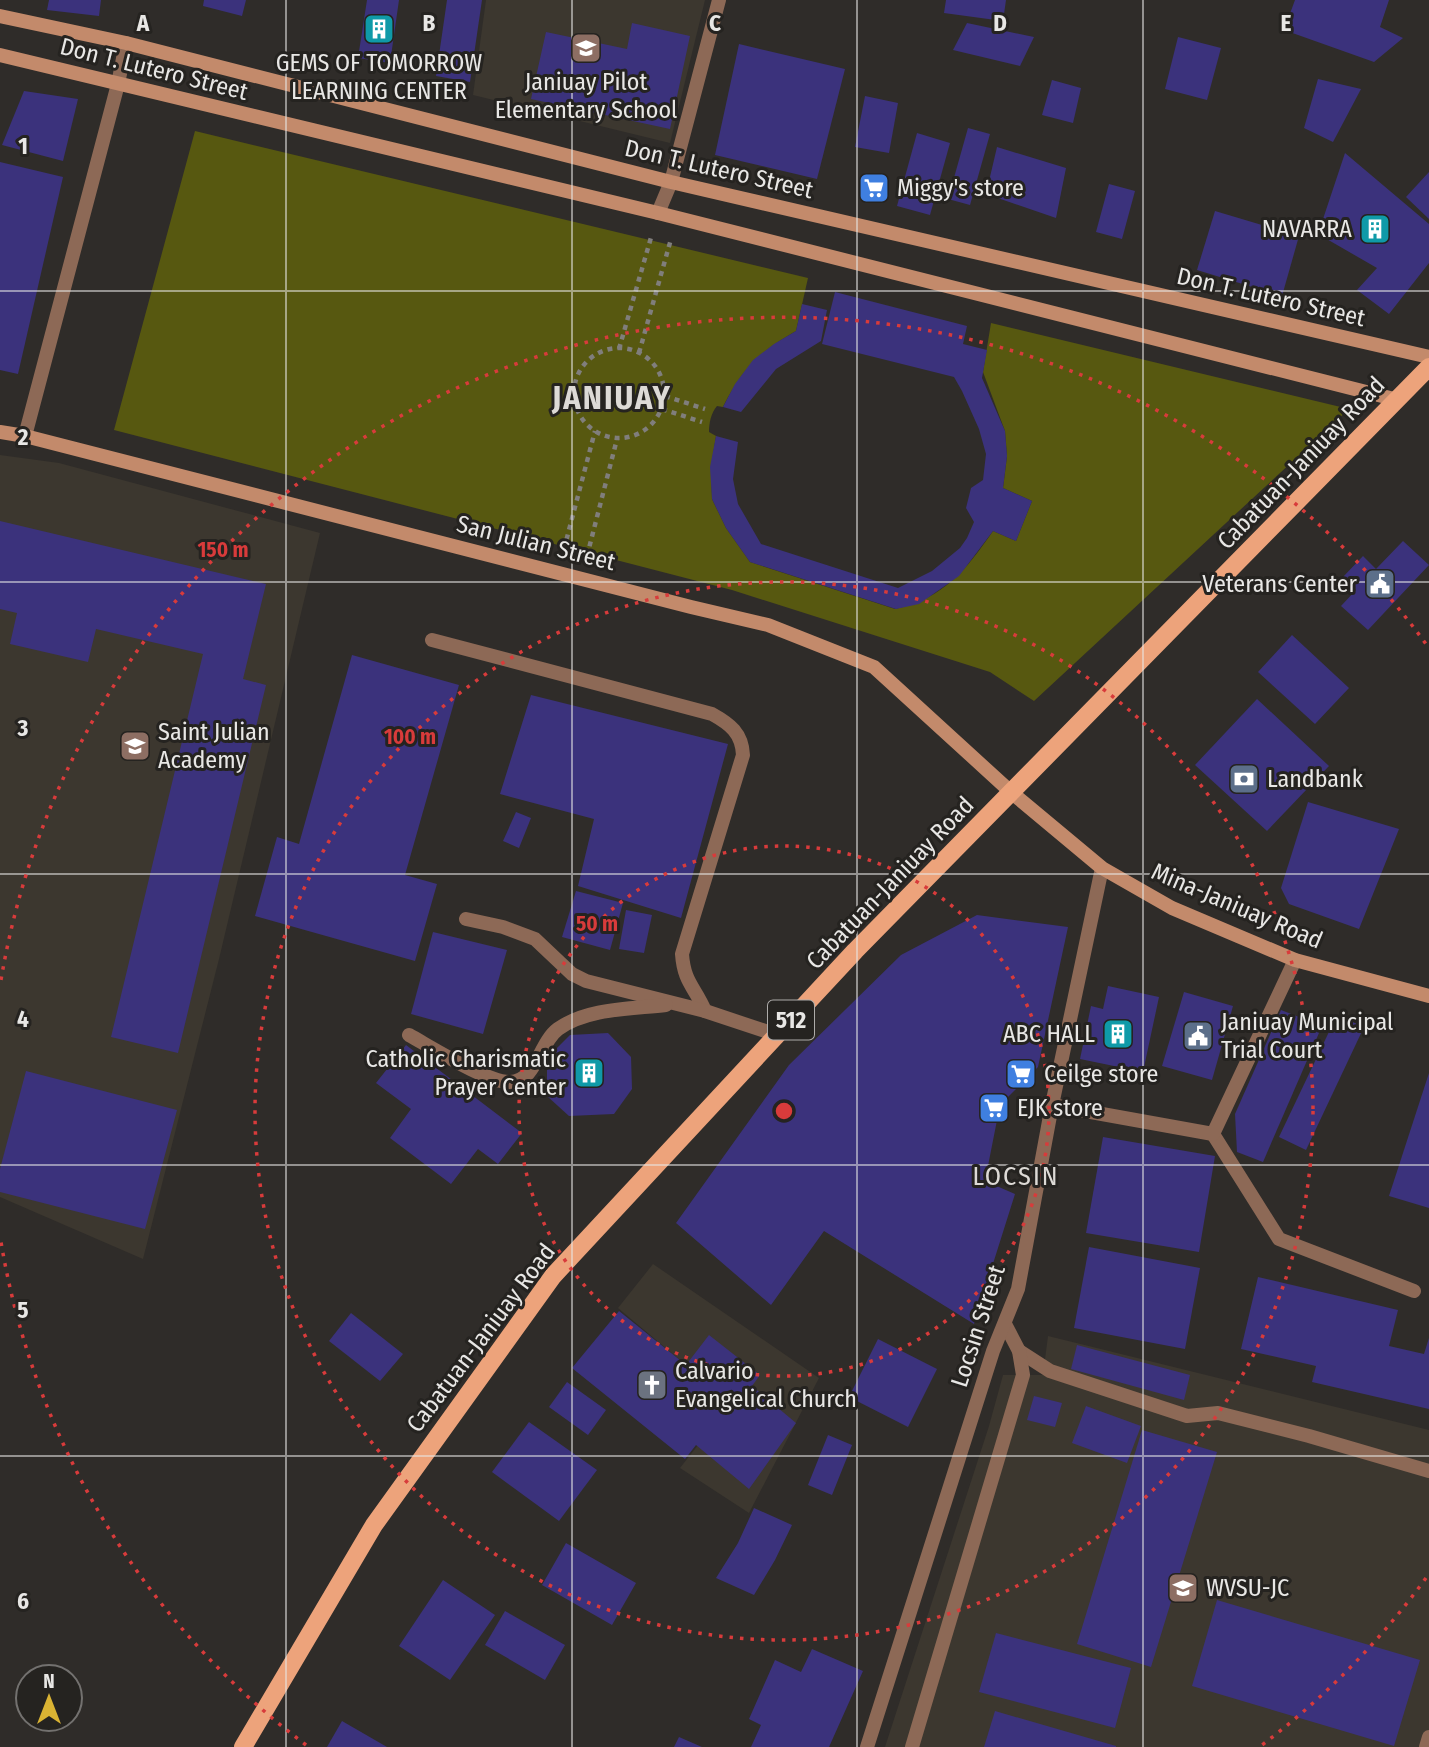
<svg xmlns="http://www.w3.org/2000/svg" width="1429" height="1747" font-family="'Fira Sans Condensed',sans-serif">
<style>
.built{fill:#3c372f}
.green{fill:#575810}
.building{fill:#3b327c}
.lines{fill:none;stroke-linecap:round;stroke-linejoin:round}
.path{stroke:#807e7c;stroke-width:4.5;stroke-dasharray:5 5;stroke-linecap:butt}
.lane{stroke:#8d6956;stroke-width:14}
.street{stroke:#8d6956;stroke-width:14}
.secondary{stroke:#c38a6b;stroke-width:14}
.primary{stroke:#eda37b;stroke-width:18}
.grid{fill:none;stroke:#e8e7e5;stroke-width:2;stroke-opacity:0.55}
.ring{fill:none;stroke:#d83b3b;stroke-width:3.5;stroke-dasharray:3.5 7}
.labels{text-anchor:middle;stroke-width:6;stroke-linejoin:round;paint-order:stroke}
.shield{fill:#252320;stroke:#aeacaa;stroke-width:2}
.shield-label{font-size:23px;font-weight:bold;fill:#e8e7e5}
.poi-label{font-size:24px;fill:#e8e7e5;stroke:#252320;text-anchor:start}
.street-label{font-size:24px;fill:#e8e7e5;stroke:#252320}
.neighbourhood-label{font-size:26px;letter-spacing:2px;fill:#dddad6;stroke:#252320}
.district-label{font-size:32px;font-weight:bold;letter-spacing:2px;fill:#dddad6;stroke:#252320}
.grid-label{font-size:23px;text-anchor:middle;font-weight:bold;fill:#e8e7e5;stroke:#252320;stroke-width:6;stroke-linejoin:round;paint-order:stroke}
.centre{fill:#d83b3b;stroke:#252320;stroke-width:3.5}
.ring-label{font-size:21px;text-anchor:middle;font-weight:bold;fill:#d83b3b;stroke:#252320;stroke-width:6;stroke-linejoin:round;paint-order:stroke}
</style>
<rect width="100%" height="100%" fill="#2f2c29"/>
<!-- built -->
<g class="built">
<path d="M486 0H705L670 143 473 95Z"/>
<path d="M0 455 59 463 320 533 219 959 143 1259 0 1197Z"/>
<path d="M653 1264 819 1378 749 1513 680 1468 731 1403 618 1308Z"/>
<path d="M1048 1336 1429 1430V1747H885L989 1426 1003 1375H1043Z"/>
</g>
<!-- green -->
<path class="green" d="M195 131 808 278 796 331C758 353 743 368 723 407L717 406C711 413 709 423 709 432L716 436 711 467 712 499 726 528 750 562 895 609C944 598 966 570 993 531L1016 541 1032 501 1003 488 1007 456 1005 431 983 372 991 323 1349 409 1034 701 990 672 732 590 114 430Z"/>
<!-- building -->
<g class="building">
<path d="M49 0H101L99 16 47 10Z"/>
<path d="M204 0H246L242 16 203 6Z"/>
<path d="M367 0H399L390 63 358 58Z"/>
<path d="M447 0H482L470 82 436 76Z"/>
<path d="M946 0H1006L1003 21 944 13Z"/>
<path d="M1295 0H1389L1380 27 1403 38 1374 62 1284 30Z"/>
<path d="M632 23 690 36 670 129 531 99 546 32 627 49Z"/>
<path d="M967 23 1034 37 1020 66 953 50Z"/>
<path d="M1178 37 1221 48 1207 100 1165 89Z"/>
<path d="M739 44 845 69 817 179 715 155Z"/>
<path d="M1318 79 1361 89 1333 142 1304 128Z"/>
<path d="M1052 80 1081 88 1073 123 1042 115Z"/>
<path d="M24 91 78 99 63 161 2 145Z"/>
<path d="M865 96 898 103 889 153 855 147Z"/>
<path d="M968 128 990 134 970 205 948 199Z"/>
<path d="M917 133 950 143 930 215 897 206Z"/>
<path d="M997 147 1066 168 1056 218 986 194Z"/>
<path d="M1345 153 1429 224V263L1389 314 1357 290 1377 268 1318 234Z"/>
<path d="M0 162 63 177 18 374 0 370Z"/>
<path d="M1429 172V219L1406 197Z"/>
<path d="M1109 184 1135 191 1122 239 1096 232Z"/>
<path d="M1215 211 1299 236 1282 296 1197 270Z"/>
<path d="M835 292 967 326 963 344 987 350 982 378 1005 431 1007 456 1003 488 1032 501 1016 541 993 531 959 576 919 604 896 609 750 562 726 528 712 499 710 467 716 436 738 442 733 479 738 504 761 544 898 588 932 571 960 548 967 538 974 522 966 508 971 488 983 480 986 454 979 429 962 391 954 377 822 344Z"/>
<path d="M802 304 827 310 821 341 776 369 741 412 723 407 735 384 753 360 774 344 796 331Z"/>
<path d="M0 521 266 584 243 679 266 685 178 1053 111 1037 203 654 96 629 88 662 10 644 17 613 0 609Z"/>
<path d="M1403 541 1429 565 1368 630 1341 606 1356 590 1343 577 1363 556 1376 569Z"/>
<path d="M1292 635 1349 688 1315 724 1258 672Z"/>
<path d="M352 655 459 685 405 875 437 884 415 961 255 916 277 837 299 844Z"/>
<path d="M531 695 728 744 681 918 578 886 594 819 500 794Z"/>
<path d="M1257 699 1329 766 1267 831 1195 765Z"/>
<path d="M1308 802 1399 829 1359 929 1289 904 1281 888Z"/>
<path d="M516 812 531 818 519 848 503 841Z"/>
<path d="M576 891 623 903 610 950 562 937Z"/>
<path d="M626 910 652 915 644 953 619 949Z"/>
<path d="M977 915 1068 927 1038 1067 1000 1105 985 1181 1015 1194 974 1324 824 1231 771 1305 676 1223 789 1065 901 955Z"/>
<path d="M433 932 507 950 483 1034 411 1014Z"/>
<path d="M1108 986 1159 997 1143 1072 1080 1059 1091 1006 1103 1009Z"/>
<path d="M1184 992 1233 1006 1212 1080 1162 1066Z"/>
<path d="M1281 1010 1322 1026 1263 1162 1237 1152 1235 1114Z"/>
<path d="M1337 1015 1364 1027 1306 1150 1279 1137Z"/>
<path d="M608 1033 631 1057 632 1089 614 1114 569 1116 547 1096V1058L570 1035Z"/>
<path d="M406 1045 522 1133 498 1164 478 1149 451 1184 390 1138 411 1109 376 1083Z"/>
<path d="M26 1071 177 1110 145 1229 0 1192V1169Z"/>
<path d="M1429 1073V1208L1389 1196Z"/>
<path d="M1103 1137 1215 1156 1199 1252 1086 1233Z"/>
<path d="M1089 1247 1200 1268 1185 1349 1074 1328Z"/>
<path d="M1258 1277 1398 1310 1389 1346 1424 1354 1429 1338V1409L1312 1382 1316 1366 1241 1349Z"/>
<path d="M619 1311 686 1365 709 1335 760 1375 752 1386 796 1423 749 1489 696 1445 685 1459 572 1368Z"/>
<path d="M351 1313 403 1354 380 1381 329 1341Z"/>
<path d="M878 1339 937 1369 908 1427 849 1397Z"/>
<path d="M1077 1345 1190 1375 1184 1400 1071 1369Z"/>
<path d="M567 1382 606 1410 588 1435 549 1407Z"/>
<path d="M1034 1396 1062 1403 1055 1427 1027 1420Z"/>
<path d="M1086 1406 1141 1426 1127 1463 1072 1443Z"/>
<path d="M529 1422 597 1470 559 1521 492 1472Z"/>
<path d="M1142 1430 1217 1452 1151 1667 1077 1644Z"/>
<path d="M828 1435 852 1445 832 1495 808 1485Z"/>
<path d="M754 1508 792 1525 775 1560 754 1595 716 1578 738 1543Z"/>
<path d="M566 1543 636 1583 612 1625 542 1585Z"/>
<path d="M443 1580 495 1615 450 1680 399 1646Z"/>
<path d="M1217 1600 1420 1660 1394 1746 1192 1686Z"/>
<path d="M505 1611 565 1645 545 1680 485 1645Z"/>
<path d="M996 1633 1131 1668 1115 1728 979 1692Z"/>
<path d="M812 1649 863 1671 829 1747H751L761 1725 749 1719 775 1660 801 1672Z"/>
<path d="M995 1711 1116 1746V1747H984Z"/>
<path d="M342 1721 387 1747H327Z"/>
<path d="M679 1737 702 1747H674Z"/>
</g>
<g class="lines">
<!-- path -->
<g class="path">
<circle cx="619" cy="393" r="45"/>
<path d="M619 349 652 234"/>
<path d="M639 353 671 239"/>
<path d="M665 396 705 409"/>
<path d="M662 409 702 422"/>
<path d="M564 549 595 431"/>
<path d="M587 556 617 439"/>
</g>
<!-- lane -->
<g class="lane">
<path d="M25 436 118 84 126 43"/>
<path d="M432 640 712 714C730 724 742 733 743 755L682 954C684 983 695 987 705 1011"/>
<path d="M466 919 503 927 535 939 572 974 586 981 705 1011 777 1035"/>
<path d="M409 1035C431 1047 488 1083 510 1082 536 1082 539 1043 558 1029 587 1008 631 1009 666 1005"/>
<path d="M1213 1134 1279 1239 1414 1291"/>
<path d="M1019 1351 1050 1371 1187 1416 1218 1413 1309 1436 1429 1471"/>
<path d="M912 1747 1023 1375 1019 1351 1005 1324"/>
<path d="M1426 1747 1429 1737"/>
</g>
<!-- street -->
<g class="street">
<path d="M658 213 671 182 719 0"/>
<path d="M1052 1105 1213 1134 1295 960"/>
<path d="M867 1747 993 1351 1018 1289 1052 1105 1102 868"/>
</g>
<!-- secondary -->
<g class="secondary">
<path d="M0 16 126 43 671 182 1429 357"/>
<path d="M0 55 658 213 1398 400"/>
<path d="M0 432 25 436 691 607 768 625 874 667 1012 793 1102 868 1172 908 1295 960 1429 996"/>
</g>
<!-- primary -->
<path class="primary" d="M243 1747 374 1525 553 1276 855 951 1429 367"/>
</g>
<!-- grid -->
<path class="grid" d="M286 0V1747M572 0V1747M857 0V1747M1143 0V1747M0 291H1429M0 582H1429M0 874H1429M0 1165H1429M0 1456H1429"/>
<!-- distance rings -->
<g class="ring">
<circle cx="784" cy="1111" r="265"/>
<circle cx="784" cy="1111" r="529"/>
<path d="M1426 1578A794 794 0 0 1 1262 1745M306 1745A794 794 0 0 1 1 1242M1 980A794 794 0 0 1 1426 644"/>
</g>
<!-- icons -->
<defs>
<g id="building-square" transform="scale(1.575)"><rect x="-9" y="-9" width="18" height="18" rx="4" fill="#0f9aa8" stroke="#252320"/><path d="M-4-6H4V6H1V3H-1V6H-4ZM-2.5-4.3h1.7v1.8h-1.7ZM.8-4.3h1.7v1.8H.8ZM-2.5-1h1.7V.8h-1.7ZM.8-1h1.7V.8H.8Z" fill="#fff"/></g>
<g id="school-square" transform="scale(1.575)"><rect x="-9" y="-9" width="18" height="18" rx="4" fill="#8d6e63" stroke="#252320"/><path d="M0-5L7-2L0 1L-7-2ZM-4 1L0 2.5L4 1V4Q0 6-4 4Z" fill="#fff"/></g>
<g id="supermarket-square" transform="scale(1.575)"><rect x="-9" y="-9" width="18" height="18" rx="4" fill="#3f7fe0" stroke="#252320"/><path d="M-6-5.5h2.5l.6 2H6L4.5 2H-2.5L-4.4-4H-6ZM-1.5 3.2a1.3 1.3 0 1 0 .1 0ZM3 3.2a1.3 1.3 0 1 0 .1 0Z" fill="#fff"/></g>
<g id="civic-square" transform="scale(1.575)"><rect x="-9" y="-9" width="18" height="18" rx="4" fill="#5c6f8a" stroke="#252320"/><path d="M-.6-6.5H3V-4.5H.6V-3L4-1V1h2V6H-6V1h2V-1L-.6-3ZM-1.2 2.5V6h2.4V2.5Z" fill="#fff"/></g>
<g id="bank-square" transform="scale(1.575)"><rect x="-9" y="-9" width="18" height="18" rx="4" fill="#5c6f8a" stroke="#252320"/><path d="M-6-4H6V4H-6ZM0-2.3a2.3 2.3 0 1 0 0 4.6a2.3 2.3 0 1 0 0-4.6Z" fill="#fff"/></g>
<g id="church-square" transform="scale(1.575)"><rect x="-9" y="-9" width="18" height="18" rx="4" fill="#6b7280" stroke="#252320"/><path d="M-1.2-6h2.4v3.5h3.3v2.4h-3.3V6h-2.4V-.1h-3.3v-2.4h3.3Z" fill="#fff"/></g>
<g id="university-square" transform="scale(1.575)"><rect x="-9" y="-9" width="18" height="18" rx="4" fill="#8d6e63" stroke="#252320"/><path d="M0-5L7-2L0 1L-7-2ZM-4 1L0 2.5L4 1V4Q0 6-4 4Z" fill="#fff"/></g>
</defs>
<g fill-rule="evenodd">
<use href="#building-square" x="379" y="29"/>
<use href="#school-square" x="586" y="48"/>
<use href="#supermarket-square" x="874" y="188"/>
<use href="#building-square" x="1375" y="229"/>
<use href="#civic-square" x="1380" y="584"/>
<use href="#school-square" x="135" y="746"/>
<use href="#bank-square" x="1244" y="779"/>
<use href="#building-square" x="1118" y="1034"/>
<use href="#civic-square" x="1198" y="1036"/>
<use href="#building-square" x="589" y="1073"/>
<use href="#supermarket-square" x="1021" y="1074"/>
<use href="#supermarket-square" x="994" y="1108"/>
<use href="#church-square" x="652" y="1385"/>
<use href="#university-square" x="1183" y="1588"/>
</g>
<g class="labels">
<!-- shield labels -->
<rect class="shield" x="768" y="1000.5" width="46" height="39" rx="5"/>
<g class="shield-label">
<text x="791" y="1028">512</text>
</g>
<!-- poi labels -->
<g class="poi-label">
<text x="379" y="71" text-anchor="middle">GEMS OF TOMORROW<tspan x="379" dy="28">LEARNING CENTER</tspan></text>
<text x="586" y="90" text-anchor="middle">Janiuay Pilot<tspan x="586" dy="28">Elementary School</tspan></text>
<text x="897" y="196">Miggy's store</text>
<text x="1352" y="237" text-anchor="end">NAVARRA</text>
<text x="1357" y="592" text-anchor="end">Veterans Center</text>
<text x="158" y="740">Saint Julian<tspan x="158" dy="28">Academy</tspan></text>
<text x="1267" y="787">Landbank</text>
<text x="1221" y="1030">Janiuay Municipal<tspan x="1221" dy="28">Trial Court</tspan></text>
<text x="1095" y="1042" text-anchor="end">ABC HALL</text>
<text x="566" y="1067" text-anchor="end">Catholic Charismatic<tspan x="566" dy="28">Prayer Center</tspan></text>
<text x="1044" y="1082">Ceilge store</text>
<text x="1017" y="1116">EJK store</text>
<text x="675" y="1379">Calvario<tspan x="675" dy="28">Evangelical Church</tspan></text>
<text x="1206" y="1596">WVSU-JC</text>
</g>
<!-- street labels -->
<g class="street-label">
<text transform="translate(154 69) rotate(14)" y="8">Don T. Lutero Street</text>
<text transform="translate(719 169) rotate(13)" y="8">Don T. Lutero Street</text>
<text transform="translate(1271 297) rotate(13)" y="8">Don T. Lutero Street</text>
<text transform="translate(1301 463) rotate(-46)" y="8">Cabatuan-Janiuay Road</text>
<text transform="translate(536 543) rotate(14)" y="8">San Julian Street</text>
<text transform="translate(890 883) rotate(-46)" y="8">Cabatuan-Janiuay Road</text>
<text transform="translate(1237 906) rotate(23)" y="8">Mina-Janiuay Road</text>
<text transform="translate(978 1326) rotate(-72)" y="8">Locsin Street</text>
<text transform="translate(481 1338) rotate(-53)" y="8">Cabatuan-Janiuay Road</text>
</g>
<!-- neighbourhood labels -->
<g class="neighbourhood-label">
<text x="1016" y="1185">LOCSIN</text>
</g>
<!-- district labels -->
<g class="district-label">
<text x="612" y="409">JANIUAY</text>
</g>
</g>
<g class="grid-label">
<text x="143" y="31">A</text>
<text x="429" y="31">B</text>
<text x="715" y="31">C</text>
<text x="1000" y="31">D</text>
<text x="1286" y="31">E</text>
<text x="23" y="154">1</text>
<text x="23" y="445">2</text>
<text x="23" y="736">3</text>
<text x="23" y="1027">4</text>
<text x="23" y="1318">5</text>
<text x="23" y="1609">6</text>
</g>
<circle cx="784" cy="1111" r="10" class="centre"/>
<g class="ring-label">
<text x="223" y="557">150 m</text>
<text x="410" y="744">100 m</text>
<text x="597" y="931">50 m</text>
</g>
<!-- north arrow -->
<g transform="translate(49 1698)"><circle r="33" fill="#252320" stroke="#73716f" stroke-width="2"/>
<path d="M0-5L12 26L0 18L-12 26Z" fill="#dab333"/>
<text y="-10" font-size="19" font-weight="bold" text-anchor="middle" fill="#e8e7e5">N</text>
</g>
</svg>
